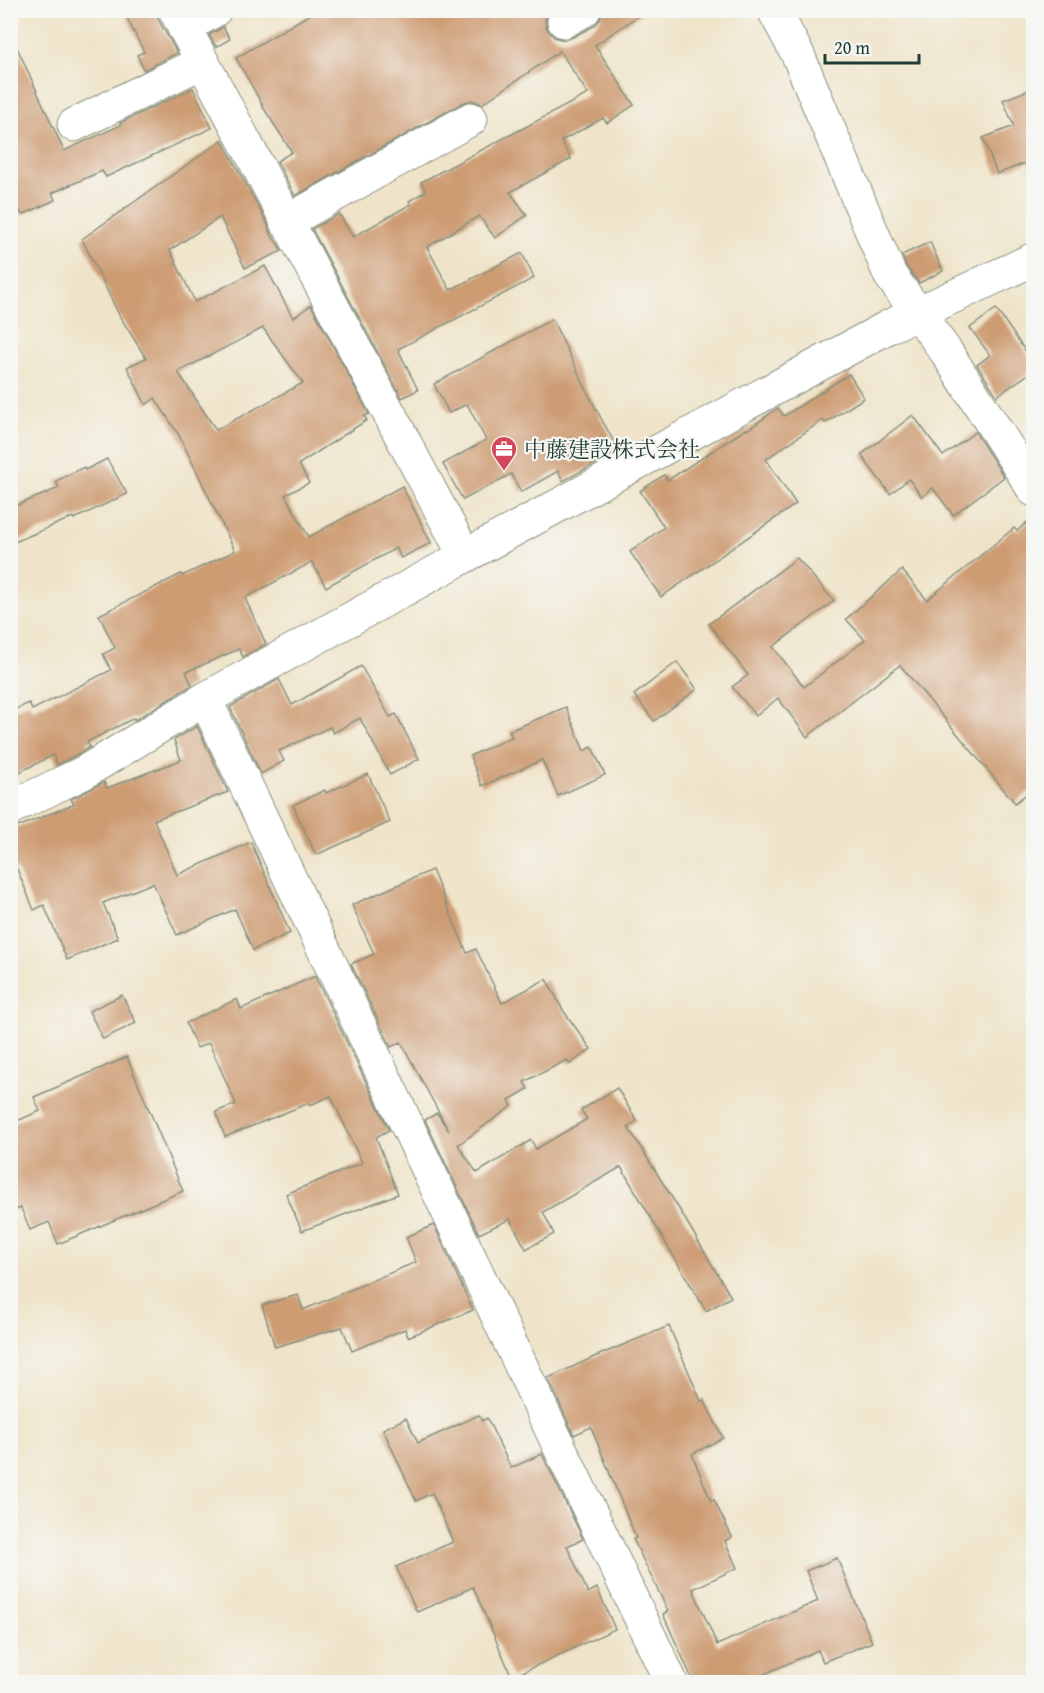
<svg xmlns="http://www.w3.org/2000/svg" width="1044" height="1693" font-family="'Gentium Book Plus','Noto Serif JP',serif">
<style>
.building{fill:#cd9c73;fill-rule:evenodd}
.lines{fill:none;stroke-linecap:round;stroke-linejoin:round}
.minor-casing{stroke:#87907e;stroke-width:35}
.minor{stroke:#fff;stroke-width:33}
.labels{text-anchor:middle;stroke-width:4.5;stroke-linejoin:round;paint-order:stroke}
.poi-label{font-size:22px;fill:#1f3d34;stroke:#f6f6f2;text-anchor:start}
</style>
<rect width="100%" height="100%" fill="#f6f6f2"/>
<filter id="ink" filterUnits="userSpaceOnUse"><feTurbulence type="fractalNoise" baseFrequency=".0167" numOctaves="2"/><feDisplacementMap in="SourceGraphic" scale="12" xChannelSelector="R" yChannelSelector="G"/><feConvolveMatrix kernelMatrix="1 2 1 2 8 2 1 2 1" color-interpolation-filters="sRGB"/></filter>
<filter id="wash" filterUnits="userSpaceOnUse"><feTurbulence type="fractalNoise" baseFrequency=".008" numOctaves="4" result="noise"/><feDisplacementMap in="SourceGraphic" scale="24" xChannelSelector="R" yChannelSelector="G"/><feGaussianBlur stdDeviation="1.35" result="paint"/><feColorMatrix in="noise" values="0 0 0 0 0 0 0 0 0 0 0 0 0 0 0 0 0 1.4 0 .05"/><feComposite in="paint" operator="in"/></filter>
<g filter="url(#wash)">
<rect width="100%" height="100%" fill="#efe4c9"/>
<g id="blocks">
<!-- building -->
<g class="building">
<path d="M123 10H156L158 19 177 53 144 70 137 55 144 52Z"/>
<path d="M317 10H549L545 20 547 29 554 37 564 40 573 37 594 26 600 19 603 10H647L595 45 634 105 607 123 603 118 561 141 571 159 510 192 527 215 495 238 479 216 427 247 450 290 522 253 534 278 398 349 418 390 402 398 312 229 339 214 353 237 411 204 409 201 426 191 421 182 588 94 560 51 482 104 472 100 462 103 295 196 277 161 292 152 261 104H262L236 58Z"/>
<path d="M223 27 230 39 216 47 209 35Z"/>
<path d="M10 32 64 151 121 125 120 123 193 88 212 128 106 177 102 171 52 193 55 200 22 215 10 190Z"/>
<path d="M1034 88V173L1028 162 997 174 983 138 1014 126 1003 100Z"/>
<path d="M222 140 268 225 269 231 282 251 245 268 220 217 170 250 195 302 265 266 293 318 311 305 369 414 364 416 367 420 299 464 309 483 285 495 309 537 402 486 431 543 401 558 396 548 326 587 312 562 245 598 266 644 243 657 239 649 186 672 192 685 135 720 134 718 87 742 90 747 74 756 57 765 53 755 10 777V712L29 703 32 710 111 670 103 654 115 648 99 615 181 574 182 576 235 551 179 435 155 398 146 405 127 367 146 358 120 317 82 239ZM263 328 303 383 216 430 178 372Z"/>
<path d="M930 242 943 271 919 283 906 266 902 255Z"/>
<path d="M996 309 1034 363V370L997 396 977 365 990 355 970 328Z"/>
<path d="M552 319 596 409 619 451 563 481 558 471 521 492 511 474 463 500 443 464 486 440 467 404 449 413 434 384Z"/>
<path d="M849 374 864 398 825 423 823 420 766 459 796 504 661 597 630 552 664 527 640 491 664 475 668 480 746 429 747 430 778 408 784 416Z"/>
<path d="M913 415 943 456 975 432 1004 477 953 515 933 488 922 497 909 479 890 494 861 455Z"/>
<path d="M107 459 127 494 74 519 73 517 10 544V508L59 488 56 481 84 467 85 470Z"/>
<path d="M1034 516V788L1015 803 900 665 807 737 778 698 756 716 732 687 748 675 709 624 797 558 834 601 773 647 804 687 865 640 846 619 902 570 927 600 1014 528 1017 531Z"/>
<path d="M677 662 697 689 654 721 634 695Z"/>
<path d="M361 666 390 717 396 714 419 759 390 775 360 718 333 733 330 727 279 751 284 761 261 774 230 707 279 679 292 705Z"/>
<path d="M566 707 584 751 592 747 605 775 558 796 542 760 482 786 470 756 512 737 509 731Z"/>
<path d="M197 726 228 792 154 820 177 875 251 842 290 933 253 950 235 909 177 935 153 883 103 903 118 938 67 960 44 905 34 910 17 869 10 871V830L74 804 71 799 104 782 107 788 181 760 174 740Z"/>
<path d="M368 774 390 822 316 855 293 805 325 790 326 793Z"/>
<path d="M432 870 467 953 476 949 502 1003 546 979 563 1010 591 1049 570 1064 567 1060 524 1082 528 1089 509 1100 512 1106 458 1145 477 1173 531 1140 536 1149 587 1119 581 1110 617 1088 637 1121 628 1127 681 1212 731 1297 706 1311 621 1167 543 1212 554 1234 526 1249 510 1219 479 1234 425 1120 437 1113 449 1131 401 1042 391 1047 351 964 374 954 352 905Z"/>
<path d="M315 976 389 1130 376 1137 398 1194 302 1231 286 1194 362 1163 331 1096 310 1105 309 1103 225 1137 216 1112 236 1104 209 1043 197 1048 186 1023 237 999 241 1009Z"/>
<path d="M122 995 136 1023 103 1039 89 1011Z"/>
<path d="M127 1057 183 1191 58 1244 49 1222 30 1230 21 1208 10 1212V1124L40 1111 34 1097Z"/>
<path d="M434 1225 473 1310 408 1337 405 1329 352 1351 342 1327 275 1347 262 1305 298 1295 303 1310 416 1262 406 1237Z"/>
<path d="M669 1326 701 1401 704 1400 723 1438 692 1454 711 1501 714 1500 732 1537 725 1541 737 1568 693 1589 717 1645 818 1601 806 1571 837 1558 872 1642 823 1662 818 1650 744 1683H694L663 1614 668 1611 633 1539 636 1538 591 1427 574 1435 548 1378 594 1357Z"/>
<path d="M479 1415 482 1421 487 1418 511 1468 542 1454 583 1539 567 1546 588 1593 597 1588 615 1629 512 1677 473 1587 417 1612 396 1567 453 1542 432 1493 416 1501 383 1429 406 1418 418 1443Z"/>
</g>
</g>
</g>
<g filter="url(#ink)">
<use href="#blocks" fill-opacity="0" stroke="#87907e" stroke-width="1.5"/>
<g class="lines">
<!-- minor casing -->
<g class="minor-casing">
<g id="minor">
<path d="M175 10 465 556 205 699 671 1682"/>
<path d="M774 10 798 55 890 275 947 353 1034 490"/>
<path d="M564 21 584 10"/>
<path d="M184 28 215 10"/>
<path d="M74 125 202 62"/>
<path d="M286 222 471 119"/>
<path d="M465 556 888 327 1034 259"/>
<path d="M10 808 83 773 205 699"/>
</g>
</g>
<!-- minor -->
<use href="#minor" class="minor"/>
</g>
</g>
<!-- icons -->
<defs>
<g id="office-pin" transform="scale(1.35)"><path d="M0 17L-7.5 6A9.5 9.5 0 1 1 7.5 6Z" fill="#d1495b" stroke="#f6f6f2"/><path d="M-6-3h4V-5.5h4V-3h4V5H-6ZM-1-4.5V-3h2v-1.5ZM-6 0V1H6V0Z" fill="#fff"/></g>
</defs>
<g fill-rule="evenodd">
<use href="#office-pin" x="504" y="449"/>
</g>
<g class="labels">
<!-- poi labels -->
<g class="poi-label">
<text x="524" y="457">中藤建設株式会社</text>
</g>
</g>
<!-- margin -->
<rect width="1044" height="1693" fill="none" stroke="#f6f6f2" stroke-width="36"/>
<!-- scale -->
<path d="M825 54v9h94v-9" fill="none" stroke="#1f3d34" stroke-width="3"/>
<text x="834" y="54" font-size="18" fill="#1f3d34" stroke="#f6f6f2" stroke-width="4.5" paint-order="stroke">20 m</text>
</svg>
